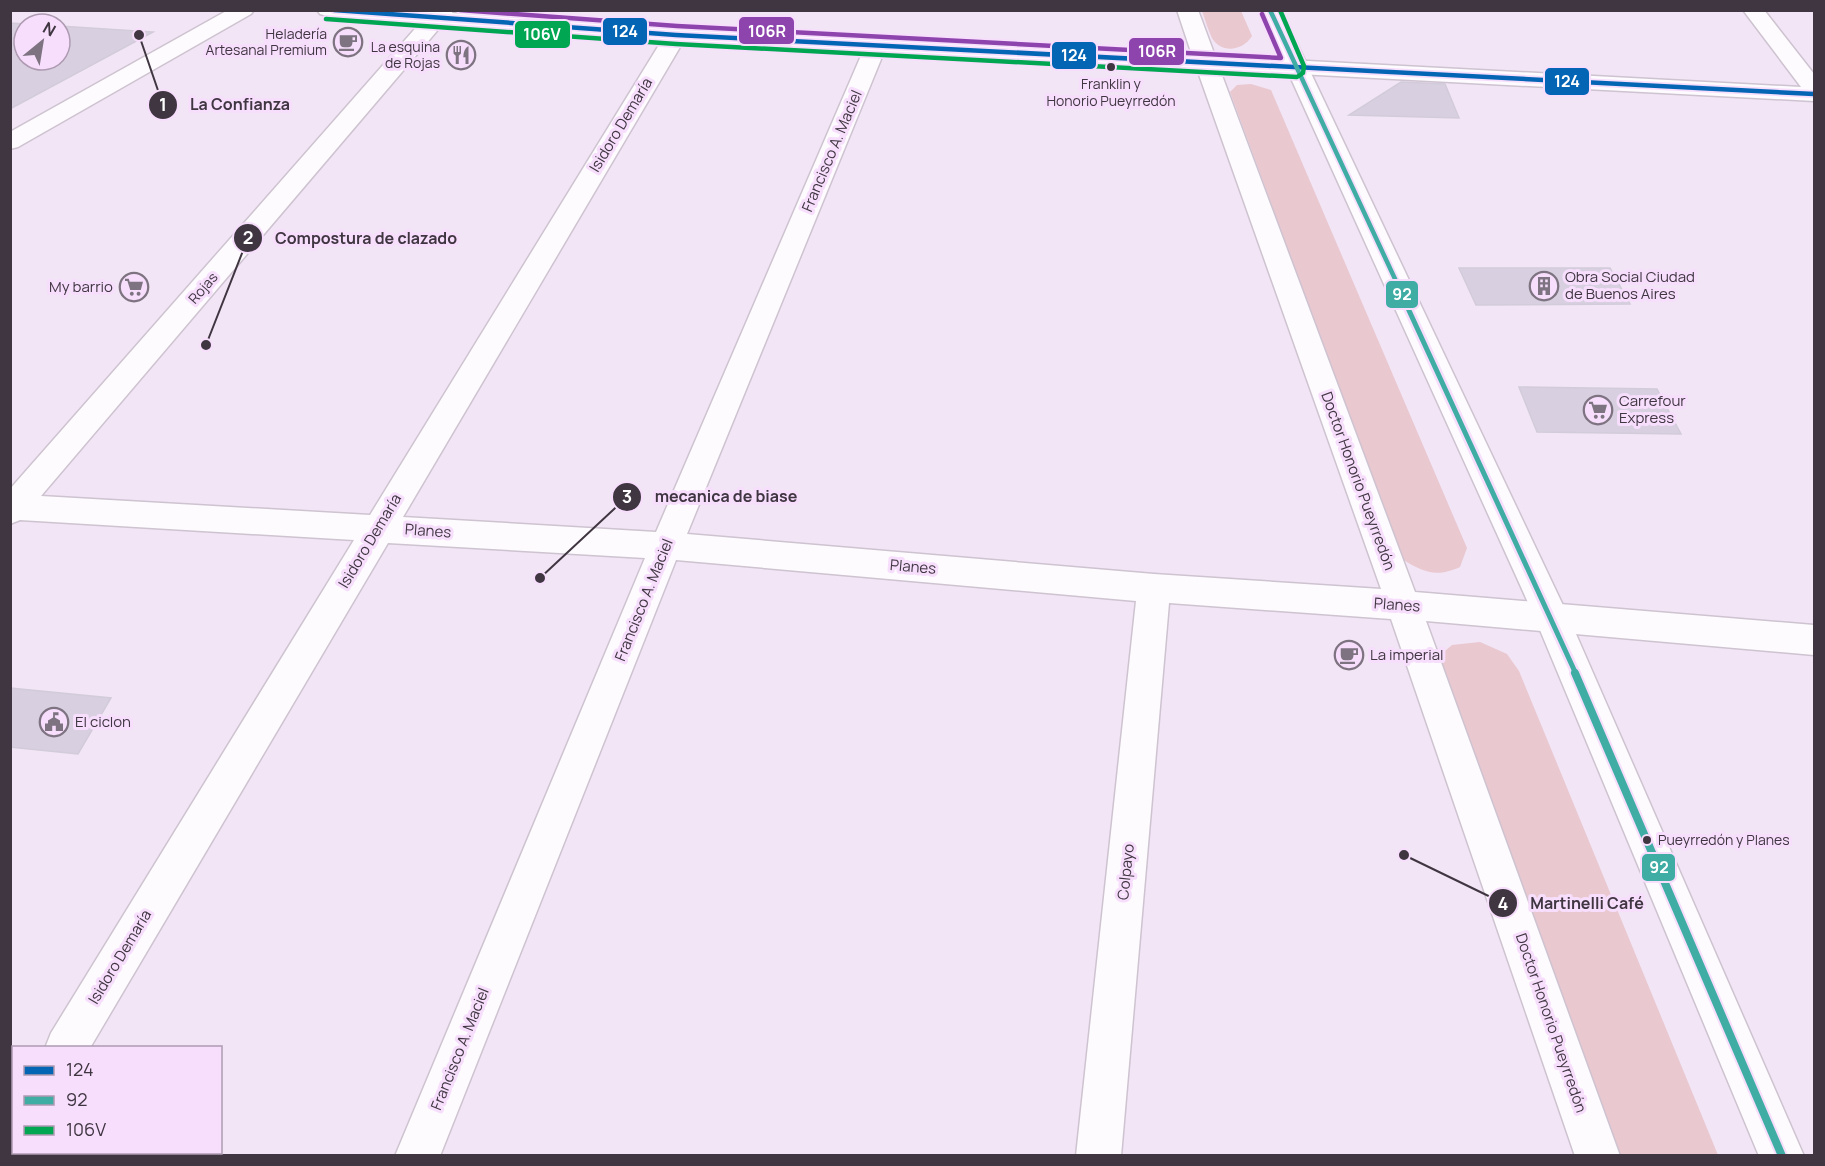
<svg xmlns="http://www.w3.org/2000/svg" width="1825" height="1166" font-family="Manrope,sans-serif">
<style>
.green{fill:#e9c8d0}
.building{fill:#d8d0e1;stroke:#d2cbd9;stroke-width:1.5}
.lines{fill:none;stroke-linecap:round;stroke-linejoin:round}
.minor-casing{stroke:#cec3d0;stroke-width:3}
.secondary-casing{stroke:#cec3d0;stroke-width:3}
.minor{fill:#fdfbfe;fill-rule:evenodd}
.secondary{fill:#fdfbfe;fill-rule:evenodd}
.bus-1-casing{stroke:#f7defc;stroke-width:8}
.bus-2-far2-casing{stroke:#f7defc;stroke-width:8}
.bus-2-far1-casing{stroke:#f7defc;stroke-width:10}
.bus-2-casing{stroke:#f7defc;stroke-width:12}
.bus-3-casing{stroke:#f7defc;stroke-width:8}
.bus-4-casing{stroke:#f7defc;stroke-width:8}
.bus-1{stroke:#0465b4;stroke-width:4.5}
.bus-2-far2{stroke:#40ada5;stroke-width:4.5}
.bus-2-far1{stroke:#40ada5;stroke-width:5}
.bus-2{stroke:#40ada5;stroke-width:8}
.bus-3{stroke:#00a651;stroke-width:4.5}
.bus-4{stroke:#8e44ad;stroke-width:4.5}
.bus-dot{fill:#403642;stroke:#f7defc;stroke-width:2}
.labels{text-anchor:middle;stroke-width:6;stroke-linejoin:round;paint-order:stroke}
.far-poi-label{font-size:14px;fill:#403642;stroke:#f7defc;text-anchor:end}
.bus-label{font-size:14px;fill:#403642;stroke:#f7defc}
.far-street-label{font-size:14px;fill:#403642;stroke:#f7defc}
.street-label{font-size:15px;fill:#403642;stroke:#f7defc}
.poi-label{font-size:15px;fill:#403642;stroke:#f7defc;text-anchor:start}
.leader{fill:none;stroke:#403642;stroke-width:2}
.callout-dot{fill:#403642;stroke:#f7defc;stroke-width:2}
.mark-label{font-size:18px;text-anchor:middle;font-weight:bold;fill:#fff}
.callout-label{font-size:16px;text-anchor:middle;font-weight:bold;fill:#403642;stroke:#f7defc;stroke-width:6;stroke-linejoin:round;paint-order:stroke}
.line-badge{stroke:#f7defc;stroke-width:2}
.badge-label{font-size:16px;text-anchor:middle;font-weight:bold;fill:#fff}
</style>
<rect width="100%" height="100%" fill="#f2e5f5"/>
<!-- green -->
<g class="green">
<path d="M1202 11H1241L1252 36C1243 51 1221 54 1212 38 1208 30 1205 19 1202 11Z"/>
<path d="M1251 84 1271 90 1467 548 1460 567C1436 578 1423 572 1402 559L1230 92 1237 85Z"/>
<path d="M1480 642 1507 654 1519 671 1718 1155H1614L1437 675 1439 656 1452 645Z"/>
</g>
<!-- building -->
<g class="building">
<path d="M10 23 24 24V60H60V26L153 32 10 109Z"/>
<path d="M1401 82 1445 84 1459 118 1349 115Z"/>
<path d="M1459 268H1610L1630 304 1476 305Z"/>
<path d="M1519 387 1657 389 1681 434 1537 432Z"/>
<path d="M10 688 111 698 78 754 10 747Z"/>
</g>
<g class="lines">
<!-- minor casing -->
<g class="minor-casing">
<g id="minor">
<path d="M228 10H254L251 14 18 147 10 149V132Z"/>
<path d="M317 10H453L452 13 676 29 1192 55 1177 10H1198L1215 56 1801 87 1743 10H1764L1814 74V101L1220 70 1415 592 1814 625V655L1426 621 1620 1156H1575L1391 619 1169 603 1121 1156H1076L1136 601 676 560 440 1156H395L645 558 388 543 90 1048H45L51 1033 354 540 20 520 10 524V489L420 23 327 16 320 14ZM442 25 662 40 370 515 41 496ZM683 42 863 51 656 532 403 517ZM884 52 1197 69 1381 589 1154 574 687 534Z"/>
<path d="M14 1113V1152H28L26 1156H10V1114Z"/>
</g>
</g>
<!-- secondary casing -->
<g class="secondary-casing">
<path id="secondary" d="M1260 10H1281L1569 618 1804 1156H1759L1535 618Z"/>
</g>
<!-- minor -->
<use href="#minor" class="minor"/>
<!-- secondary -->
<use href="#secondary" class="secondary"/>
<!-- bus-1 casing -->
<g class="bus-1-casing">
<path id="bus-1" d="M334 10 676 35 1814 94"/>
</g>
<!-- bus-2-far2 casing -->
<g class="bus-2-far2-casing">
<path id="bus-2-far2" d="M1270 10 1402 294"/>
</g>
<!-- bus-2-far1 casing -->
<g class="bus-2-far1-casing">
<path id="bus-2-far1" d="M1401 293 1576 674"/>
</g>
<!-- bus-2 casing -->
<g class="bus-2-casing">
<path id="bus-2" d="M1575 673 1782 1156"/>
</g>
<!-- bus-3 casing -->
<g class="bus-3-casing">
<path id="bus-3" d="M326 19 676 44 1297 77 1303 73 1304 66 1280 10"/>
</g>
<!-- bus-4 casing -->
<g class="bus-4-casing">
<path id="bus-4" d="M460 10 677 26 1281 58 1262 14"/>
</g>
<!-- bus-1 -->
<use href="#bus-1" class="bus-1"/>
<!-- bus-2-far2 -->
<use href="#bus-2-far2" class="bus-2-far2"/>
<!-- bus-2-far1 -->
<use href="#bus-2-far1" class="bus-2-far1"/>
<!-- bus-2 -->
<use href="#bus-2" class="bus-2"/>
<!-- bus-3 -->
<use href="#bus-3" class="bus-3"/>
<!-- bus-4 -->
<use href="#bus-4" class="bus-4"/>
</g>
<!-- icons -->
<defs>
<g id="cafe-ring" transform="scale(1.5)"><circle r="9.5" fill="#f7defc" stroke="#7e7381" stroke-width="1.5"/><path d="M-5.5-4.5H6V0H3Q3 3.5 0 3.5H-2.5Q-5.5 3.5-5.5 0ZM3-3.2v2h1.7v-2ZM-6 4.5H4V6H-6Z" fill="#7e7381"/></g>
<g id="restaurant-ring" transform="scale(1.5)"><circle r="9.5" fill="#f7defc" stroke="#7e7381" stroke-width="1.5"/><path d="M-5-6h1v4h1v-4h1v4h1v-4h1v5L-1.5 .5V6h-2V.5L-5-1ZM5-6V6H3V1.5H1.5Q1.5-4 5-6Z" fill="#7e7381"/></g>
<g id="building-ring" transform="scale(1.5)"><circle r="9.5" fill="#f7defc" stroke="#7e7381" stroke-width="1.5"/><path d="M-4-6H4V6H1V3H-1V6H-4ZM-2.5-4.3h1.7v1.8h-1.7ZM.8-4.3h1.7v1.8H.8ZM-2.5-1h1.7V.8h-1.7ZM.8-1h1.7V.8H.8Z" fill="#7e7381"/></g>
<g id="supermarket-ring" transform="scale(1.5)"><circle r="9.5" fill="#f7defc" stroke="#7e7381" stroke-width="1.5"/><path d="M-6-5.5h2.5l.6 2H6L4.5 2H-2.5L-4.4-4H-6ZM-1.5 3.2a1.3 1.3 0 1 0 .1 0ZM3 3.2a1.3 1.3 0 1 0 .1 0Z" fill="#7e7381"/></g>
<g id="civic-ring" transform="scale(1.5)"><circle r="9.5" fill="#f7defc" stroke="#7e7381" stroke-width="1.5"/><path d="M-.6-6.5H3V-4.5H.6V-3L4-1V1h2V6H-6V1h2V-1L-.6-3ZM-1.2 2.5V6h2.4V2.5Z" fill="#7e7381"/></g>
</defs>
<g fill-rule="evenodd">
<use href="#cafe-ring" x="348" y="42"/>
<use href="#restaurant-ring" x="461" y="55"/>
<use href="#building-ring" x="1544" y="286"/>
<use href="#supermarket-ring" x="134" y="287"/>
<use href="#supermarket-ring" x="1598" y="410"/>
<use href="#cafe-ring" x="1349" y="655"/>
<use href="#civic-ring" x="54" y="722"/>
</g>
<!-- markers -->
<g class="bus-dot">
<circle cx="1111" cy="67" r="5"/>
<circle cx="1647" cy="840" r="5"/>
</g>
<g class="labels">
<!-- far-poi labels -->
<g class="far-poi-label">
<text x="327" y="39">Heladería<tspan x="327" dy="16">Artesanal Premium</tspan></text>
<text x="440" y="52">La esquina<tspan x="440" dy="16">de Rojas</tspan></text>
</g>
<!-- bus labels -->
<g class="bus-label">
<text x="1111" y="89">Franklin y<tspan x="1111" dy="17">Honorio Pueyrredón</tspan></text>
<text x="1658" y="845" text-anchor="start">Pueyrredón y Planes</text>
</g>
<!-- far-street labels -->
<g class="far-street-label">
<text transform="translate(203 288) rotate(-49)" y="5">Rojas</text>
</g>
<!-- street labels -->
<g class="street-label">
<text transform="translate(621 125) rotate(-59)" y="5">Isidoro Demaría</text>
<text transform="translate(832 151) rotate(-67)" y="5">Francisco A. Maciel</text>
<text transform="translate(1358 481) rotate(70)" y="5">Doctor Honorio Pueyrredón</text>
<text transform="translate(428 531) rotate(4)" y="5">Planes</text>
<text transform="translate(370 541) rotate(-59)" y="5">Isidoro Demaría</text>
<text transform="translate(913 567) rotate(5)" y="5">Planes</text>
<text transform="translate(644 600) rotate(-68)" y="5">Francisco A. Maciel</text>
<text transform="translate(1397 605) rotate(4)" y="5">Planes</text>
<text transform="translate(1126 872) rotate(-84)" y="5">Colpayo</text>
<text transform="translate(120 957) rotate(-59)" y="5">Isidoro Demaría</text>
<text transform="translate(1551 1023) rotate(71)" y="5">Doctor Honorio Pueyrredón</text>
<text transform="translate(460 1049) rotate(-68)" y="5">Francisco A. Maciel</text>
</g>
<!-- poi labels -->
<g class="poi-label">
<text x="1565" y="282">Obra Social Ciudad<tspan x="1565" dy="17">de Buenos Aires</tspan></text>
<text x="113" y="292" text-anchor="end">My barrio</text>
<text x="1619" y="406">Carrefour<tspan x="1619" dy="17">Express</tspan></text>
<text x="1370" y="660">La imperial</text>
<text x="75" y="727">El ciclon</text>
</g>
</g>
<!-- callouts -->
<path class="leader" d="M139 35L163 105M206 345L248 238M540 578L627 497M1404 855L1503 903"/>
<g class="callout-dot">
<circle cx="139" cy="35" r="6"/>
<circle cx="206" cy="345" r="6"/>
<circle cx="540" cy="578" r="6"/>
<circle cx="1404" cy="855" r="6"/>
<circle cx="163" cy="105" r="15"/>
<circle cx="248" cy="238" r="15"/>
<circle cx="627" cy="497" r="15"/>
<circle cx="1503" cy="903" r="15"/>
</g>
<g class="mark-label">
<text x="163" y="111">1</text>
<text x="248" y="244">2</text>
<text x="627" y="503">3</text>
<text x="1503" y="910">4</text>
</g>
<g class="callout-label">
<text x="240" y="110">La Confianza</text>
<text x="366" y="244">Compostura de clazado</text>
<text x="726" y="502">mecanica de biase</text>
<text x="1587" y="909">Martinelli Café</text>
</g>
<g class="line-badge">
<rect x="738" y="16" width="57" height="29" rx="6" fill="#8e44ad"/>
<rect x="602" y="17" width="46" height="29" rx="6" fill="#0465b4"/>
<rect x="514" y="20" width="57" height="29" rx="6" fill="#00a651"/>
<rect x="1128" y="37" width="57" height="29" rx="6" fill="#8e44ad"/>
<rect x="1051" y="41" width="46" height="29" rx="6" fill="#0465b4"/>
<rect x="1544" y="67" width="46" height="29" rx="6" fill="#0465b4"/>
<rect x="1385" y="280" width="34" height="29" rx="6" fill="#40ada5"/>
<rect x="1641" y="853" width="35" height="29" rx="6" fill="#40ada5"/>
</g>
<g class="badge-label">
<text x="767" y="37">106R</text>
<text x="625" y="37">124</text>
<text x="542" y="40">106V</text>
<text x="1157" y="57">106R</text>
<text x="1074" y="61">124</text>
<text x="1567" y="87">124</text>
<text x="1402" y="300">92</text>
<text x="1659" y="873">92</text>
</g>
<!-- border -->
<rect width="1825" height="1166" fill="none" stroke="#403642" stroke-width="24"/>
<!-- legend -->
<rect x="12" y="1046" width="210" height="108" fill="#f7defc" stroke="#ae9bb2" stroke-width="1.5"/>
<rect x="24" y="1066" width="30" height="9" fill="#0465b4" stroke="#ae9bb2" stroke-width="1.5"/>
<text x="66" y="1076" font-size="18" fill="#403642">124</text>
<rect x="24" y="1096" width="30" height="9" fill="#40ada5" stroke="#ae9bb2" stroke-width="1.5"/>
<text x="66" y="1106" font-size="18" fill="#403642">92</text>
<rect x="24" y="1126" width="30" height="9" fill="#00a651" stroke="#ae9bb2" stroke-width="1.5"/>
<text x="66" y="1136" font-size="18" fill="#403642">106V</text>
<!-- north arrow -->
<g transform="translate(42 42) rotate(30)"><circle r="28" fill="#f7defc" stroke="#ae9bb2" stroke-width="1.5"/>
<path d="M0-4.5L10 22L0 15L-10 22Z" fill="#7e7381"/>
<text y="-9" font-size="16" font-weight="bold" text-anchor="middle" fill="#403642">N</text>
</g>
</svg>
